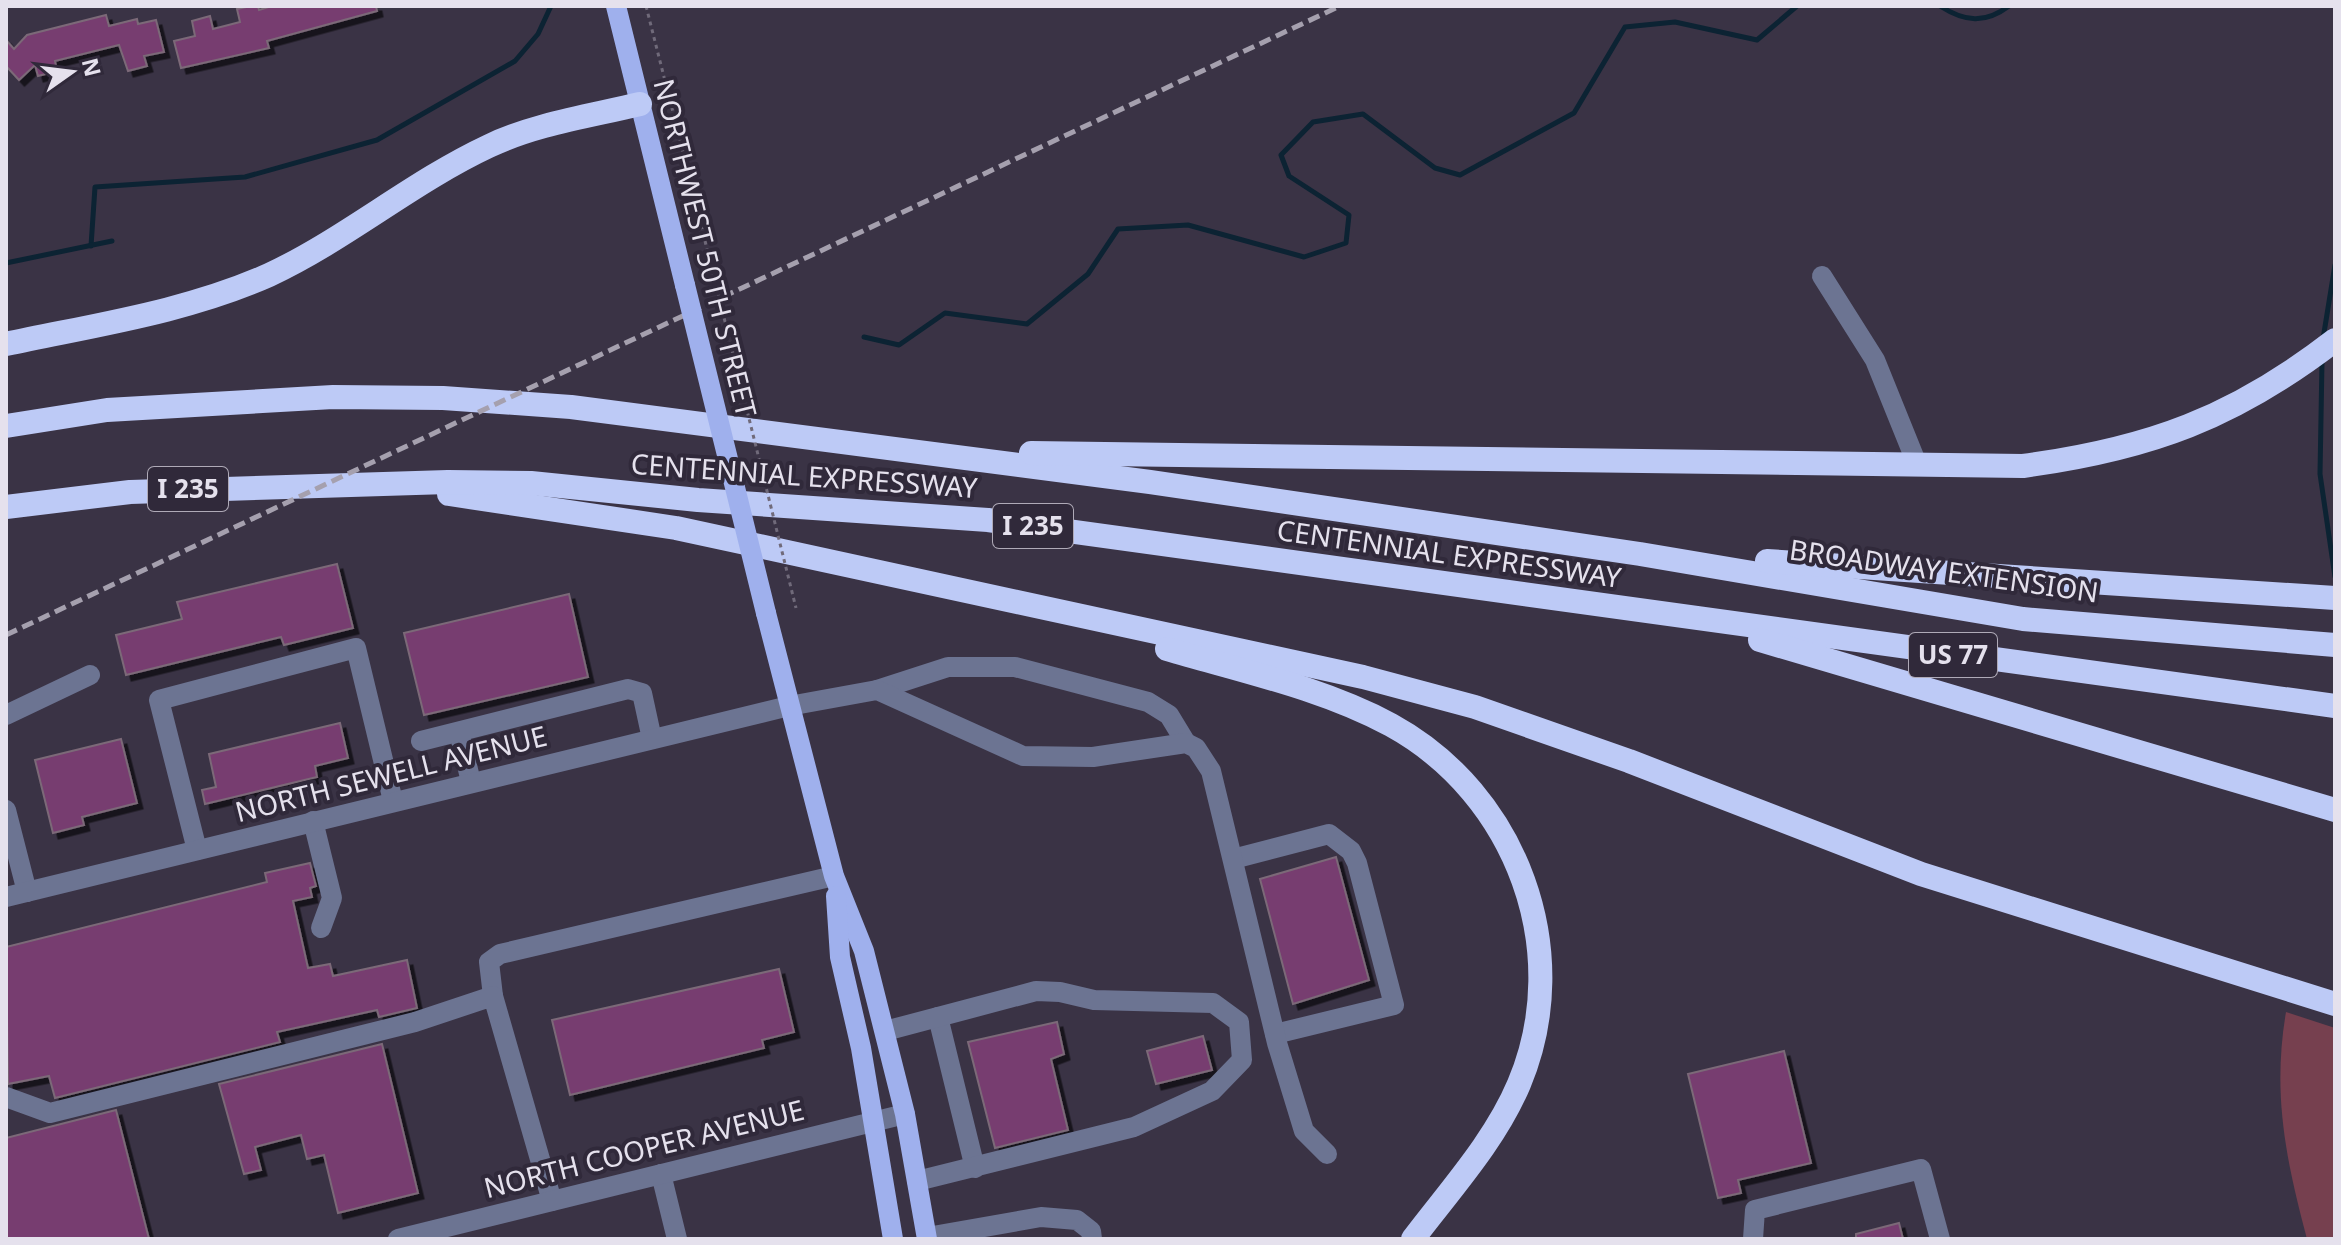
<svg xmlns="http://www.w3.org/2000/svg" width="2341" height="1245" font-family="'Noto Sans',sans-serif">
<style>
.green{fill:#76404f}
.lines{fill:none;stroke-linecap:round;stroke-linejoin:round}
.stream{stroke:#0c2333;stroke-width:5}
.building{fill:#773d6f;stroke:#7b6978;stroke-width:2;filter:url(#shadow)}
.path{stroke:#706a7a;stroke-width:3;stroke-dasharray:4 4;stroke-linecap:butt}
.minor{stroke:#6c7492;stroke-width:20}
.major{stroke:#9fb0ed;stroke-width:20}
.highway{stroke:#bdcaf6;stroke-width:24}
.rail{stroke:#a5a0ae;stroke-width:5;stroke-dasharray:12 6;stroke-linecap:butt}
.path-bridge{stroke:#706a7a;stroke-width:3;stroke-dasharray:4 4;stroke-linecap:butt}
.major-bridge{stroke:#9fb0ed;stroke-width:20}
.labels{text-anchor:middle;stroke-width:8;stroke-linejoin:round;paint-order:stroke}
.shield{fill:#30293a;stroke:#afaab7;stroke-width:2}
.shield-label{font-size:26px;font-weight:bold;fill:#e5e1ed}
.street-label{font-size:28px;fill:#e5e1ed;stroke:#30293a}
</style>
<defs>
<filter id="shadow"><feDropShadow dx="5.5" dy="5.5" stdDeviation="0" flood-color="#0009"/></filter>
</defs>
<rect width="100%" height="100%" fill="#3a3345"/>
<!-- green -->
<path class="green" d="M2286 1012 2335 1028V1239H2307C2286 1160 2272 1094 2286 1012Z"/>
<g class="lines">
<!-- stream -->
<g class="stream">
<path d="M1940 6C1965 22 1985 24 2009 6"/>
<path d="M91 246 95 187 245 177 377 140 515 61 538 34 551 6"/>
<path d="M6 263 112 241"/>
<path d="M864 337 899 345 945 313 1027 324 1088 274 1118 229 1188 225 1304 257 1346 243 1349 215 1289 176 1281 155 1313 122 1363 114 1435 168 1460 175 1574 113 1625 27 1675 22 1757 40 1797 6"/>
<path d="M2323 339 2335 265"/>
<path d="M2322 361 2320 474 2335 577"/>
</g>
</g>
<!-- building -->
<g class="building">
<path d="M251 6H258L259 10 272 6H376L377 11 267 41 269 48 181 68 174 41 195 36 192 21 210 16 213 29 240 22 237 9Z"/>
<path d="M106 15 109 26 137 19 138 24 156 20 164 52 144 56 147 66 128 71 119 45 55 61 57 71 38 76 35 65 19 80 6 66V40L14 49 27 35Z"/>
<path d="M337 564 353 628 284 645 281 637 126 675 116 635 182 619 177 602Z"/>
<path d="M569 594 588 677 424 715 404 633Z"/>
<path d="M340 723 348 758 315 766 317 777 205 804 202 790 216 787 209 754Z"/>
<path d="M121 739 137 803 82 817 84 825 53 833 35 760Z"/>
<path d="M1336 857 1369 980 1293 1004 1260 879Z"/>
<path d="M310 863 316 886 310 888 312 897 293 901 308 968 330 964 333 976 407 960 417 1008 379 1017 377 1010 277 1032 280 1042 55 1098 49 1076 8 1084 6 947 267 882 265 873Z"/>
<path d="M779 969 794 1032 762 1040 764 1048 570 1095 552 1020Z"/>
<path d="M1057 1022 1064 1054 1051 1059 1068 1130 995 1148 968 1042Z"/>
<path d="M1203 1036 1212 1070 1156 1084 1147 1051Z"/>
<path d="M382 1044 418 1193 338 1213 324 1155 307 1159 301 1135 255 1147 261 1170 244 1174 219 1084Z"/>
<path d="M1784 1051 1811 1163 1738 1180 1741 1193 1718 1198 1688 1074Z"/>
<path d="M116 1110 149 1239H6V1138Z"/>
<path d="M1899 1223 1903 1239H1856V1234Z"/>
</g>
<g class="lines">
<!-- path -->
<path class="path" d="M646 6 678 132"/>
<!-- minor -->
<g class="minor">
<path d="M1822 276 1875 360 1917 464"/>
<path d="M877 690 948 667H1015L1148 702 1169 715 1186 743"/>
<path d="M6 715 90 675"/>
<path d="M459 732 471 782"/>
<path d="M421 741 628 689 642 693 652 739"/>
<path d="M6 810 27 892"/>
<path d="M313 821 332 898 321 928"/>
<path d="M197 850 159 700 356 648 393 801"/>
<path d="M1233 859 1329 834 1351 851 1357 863 1394 1005 1275 1034"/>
<path d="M6 897 789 706 877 690 1023 756 1093 757 1186 743 1196 748 1211 771 1277 1043 1304 1131 1327 1154"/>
<path d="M493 996 489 962 500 954 834 876"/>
<path d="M938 1017 975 1168"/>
<path d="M885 1031 1036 991 1060 992 1094 1000 1213 1003 1239 1022 1242 1060 1212 1091 1134 1127 917 1181"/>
<path d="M6 1097 50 1113 415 1022 493 996 552 1201"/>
<path d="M661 1174 677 1239"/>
<path d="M927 1237 1041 1217 1077 1220 1091 1231 1092 1239"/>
<path d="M398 1239 905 1114"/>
<path d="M1753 1239 1755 1210 1921 1169 1940 1239"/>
</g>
<!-- major -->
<g class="major">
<path d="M616 6 685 285"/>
<path d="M766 613 834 876 864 951 905 1114 927 1239"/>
<path d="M836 896 840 957 861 1048 893 1239"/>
</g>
<!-- highway -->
<g class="highway">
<path d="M6 344C94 325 186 312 269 275 346 239 412 182 489 146 535 124 590 116 640 104"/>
<path d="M6 426 107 410 333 397 443 398 571 407 1150 482 1640 554 2023 619 2335 645"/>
<path d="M1031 453 2023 466C2149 449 2234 418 2335 340"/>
<path d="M449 494 676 528 1363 677 1475 707 1629 761 1921 874 2335 1004"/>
<path d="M6 507 130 492 448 482 531 483 698 500 988 520 2335 706"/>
<path d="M1767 561 2335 598"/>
<path d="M1760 640 2335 810"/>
<path d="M1167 649C1242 671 1322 688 1391 725 1517 794 1575 951 1519 1084 1495 1141 1450 1190 1413 1239"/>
</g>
<!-- rail -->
<path class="rail" d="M6 635 1340 6"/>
<!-- path-bridge -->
<path class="path-bridge" d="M678 132 796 608"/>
<!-- major-bridge -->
<path class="major-bridge" d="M685 285 766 613"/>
</g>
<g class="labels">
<!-- shield labels -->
<g class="shield">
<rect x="148" y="467" width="80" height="44" rx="6"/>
<rect x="993" y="504" width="80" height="44" rx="6"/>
<rect x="1909" y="633" width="88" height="44" rx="6"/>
</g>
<g class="shield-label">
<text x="188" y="498">I 235</text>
<text x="1033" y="535">I 235</text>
<text x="1953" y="664">US 77</text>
</g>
<!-- street labels -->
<g class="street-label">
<text transform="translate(705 248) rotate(76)" y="10">NORTHWEST 50TH STREET</text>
<text transform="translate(804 476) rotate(4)" y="10">CENTENNIAL EXPRESSWAY</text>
<text transform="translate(1449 554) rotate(8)" y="10">CENTENNIAL EXPRESSWAY</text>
<text transform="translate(1944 571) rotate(8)" y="10">BROADWAY EXTENSION</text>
<text transform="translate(391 774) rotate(-14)" y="10">NORTH SEWELL AVENUE</text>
<text transform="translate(644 1149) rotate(-14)" y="10">NORTH COOPER AVENUE</text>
</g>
</g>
<!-- border -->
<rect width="2341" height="1245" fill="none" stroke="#e5e1ed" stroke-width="16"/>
<!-- north arrow -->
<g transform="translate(72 72) rotate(76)" stroke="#30293a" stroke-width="6" paint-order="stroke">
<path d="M0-6L14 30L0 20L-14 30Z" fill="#e5e1ed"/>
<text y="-12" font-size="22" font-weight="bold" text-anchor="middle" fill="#e5e1ed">N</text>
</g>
</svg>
